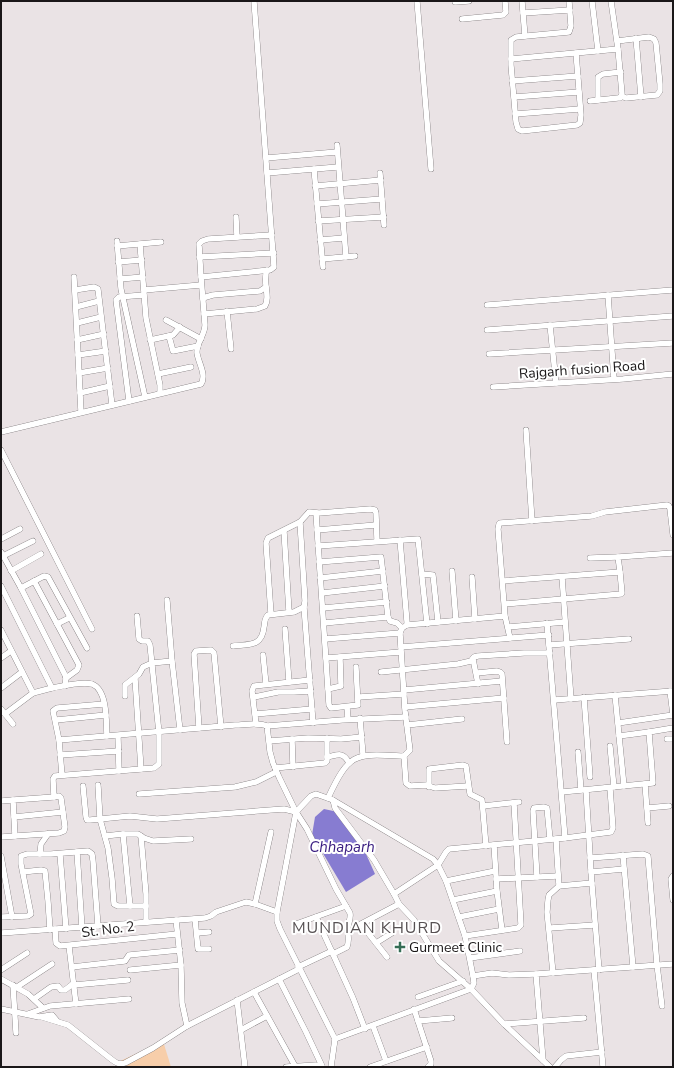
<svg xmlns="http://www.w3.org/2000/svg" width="674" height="1068" font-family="'Nunito Sans',sans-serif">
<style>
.green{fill:#f7ceaa}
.water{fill:#877cd1}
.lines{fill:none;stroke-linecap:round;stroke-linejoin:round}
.minor-casing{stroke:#686264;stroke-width:6}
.minor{stroke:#fff;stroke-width:5.5}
.poi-dot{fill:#366e56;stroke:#fff;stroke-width:1.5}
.labels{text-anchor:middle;stroke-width:4;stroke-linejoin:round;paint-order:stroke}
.street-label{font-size:14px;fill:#1a1718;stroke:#fff}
.poi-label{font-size:14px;fill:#1a1718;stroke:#fff;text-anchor:start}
.water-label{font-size:15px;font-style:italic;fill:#391c80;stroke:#fff}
.quarter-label{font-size:16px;letter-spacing:1px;fill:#575153;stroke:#fff}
</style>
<rect width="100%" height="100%" fill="#eae3e5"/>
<!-- green -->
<path class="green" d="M163 1041 171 1067H117L116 1063Z"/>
<!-- water -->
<path class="water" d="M324 809 338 812 358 836 375 874 346 892 312 835 315 817Z"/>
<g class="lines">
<!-- minor casing -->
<g class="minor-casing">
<g id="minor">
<path d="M417 1 431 169"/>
<path d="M522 1 525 36"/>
<path d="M569 1 571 26 569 32 516 37 511 40V65L516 122 518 129 522 131 577 125 580 123 581 115 576 53"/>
<path d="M592 1 598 51"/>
<path d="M455 2 469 1"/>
<path d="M523 13 570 10"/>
<path d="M462 19 503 15 506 12 505 1"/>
<path d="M636 38 641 97"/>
<path d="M617 41 649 37 654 39 656 43 660 84V91L657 95 626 98 621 96"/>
<path d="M511 59 618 49"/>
<path d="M512 81 578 76"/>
<path d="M514 97 579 92"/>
<path d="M598 100V77L603 74 621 72"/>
<path d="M590 101 618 98H620L622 94 618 49 611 1"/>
<path d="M515 114 580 109"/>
<path d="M337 145 346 257"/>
<path d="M266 158 337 152"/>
<path d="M314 169 323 267"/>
<path d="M267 173 338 167"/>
<path d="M380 173 384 225"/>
<path d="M315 186 381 180"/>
<path d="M317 204 382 199"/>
<path d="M236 217 237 237"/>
<path d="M318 221 384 217"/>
<path d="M320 240 344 238"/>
<path d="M117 241 121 289 145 397"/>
<path d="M140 244 146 318 160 385V393"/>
<path d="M117 246 161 242"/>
<path d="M199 257 274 253"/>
<path d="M322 259 355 256"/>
<path d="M118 262 142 260"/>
<path d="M74 277 81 412"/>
<path d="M201 277 270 270 274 267 254 1"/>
<path d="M120 279 143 277"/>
<path d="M75 290 94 287 98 289 112 405"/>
<path d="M144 290 201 285"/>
<path d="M608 295 614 379"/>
<path d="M203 299 206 297 213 295 260 291 266 287"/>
<path d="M487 305 673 290"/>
<path d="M76 307 99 301"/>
<path d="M227 311 231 349"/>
<path d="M204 314 257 309 265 306C271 297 262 282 267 270"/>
<path d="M166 320 201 339"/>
<path d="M77 323 101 317"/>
<path d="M550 325 556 383"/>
<path d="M487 330 673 316"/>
<path d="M169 336 173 351 198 346"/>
<path d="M77 340 104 334"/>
<path d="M150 340 173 335 180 327"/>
<path d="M489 354 673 343"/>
<path d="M78 355 106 351"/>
<path d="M79 373 108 368"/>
<path d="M158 374 191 367"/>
<path d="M493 387 623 379 673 374"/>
<path d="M80 393 110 386"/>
<path d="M129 401 116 300 119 297 144 295"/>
<path d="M526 430 532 521"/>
<path d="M1 432 201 384C207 375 198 362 197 353 196 343 205 335 205 325L201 277 199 244 202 241 208 239 272 235"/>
<path d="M1 450 92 629"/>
<path d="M316 513 329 705 331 708 358 705 356 667"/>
<path d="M317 530 376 525"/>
<path d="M284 531 289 612"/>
<path d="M1 539 20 529"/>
<path d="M400 540 407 622V625L402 628 400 633 405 711 410 750 404 756 406 783 410 786 426 785 435 788 468 786"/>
<path d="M318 546 418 539 427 624"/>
<path d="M1 552 21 588 65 675 66 678 65 686"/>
<path d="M3 556 33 541"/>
<path d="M590 558 618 557"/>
<path d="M319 562 381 557 388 617 390 621 397 623 402 628"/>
<path d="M11 571 41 554"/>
<path d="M452 571 456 621"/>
<path d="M422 574 433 575 438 622"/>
<path d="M472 577 475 619"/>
<path d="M562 577 571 699"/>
<path d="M320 578 383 571"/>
<path d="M34 581 79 665 77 670 66 678"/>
<path d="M503 581 620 572 618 557 673 553"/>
<path d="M1 586 52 688C63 686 82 681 92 684 108 690 106 723 107 736"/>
<path d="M21 588 44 576 48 577 87 648"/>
<path d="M322 593 385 586"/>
<path d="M167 600 172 661 180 730"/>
<path d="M505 604 621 594 622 593 620 572"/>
<path d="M304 607 313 723"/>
<path d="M323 608 387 602"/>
<path d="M271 614 266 543 268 538 300 522 309 512 319 513 370 509 375 510 376 513 377 541"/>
<path d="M324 623 388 617"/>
<path d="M547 623 565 838"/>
<path d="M57 624 69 618"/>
<path d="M407 625 505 616"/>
<path d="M508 627 565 622"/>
<path d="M285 629 289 682"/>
<path d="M1 630 33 693"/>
<path d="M510 638 505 616 498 529 499 524 500 523 592 516 605 512 667 505 669 506 670 509 673 535"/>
<path d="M325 639 400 633"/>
<path d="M549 645 629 639"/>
<path d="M233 646C249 644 262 647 264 627 265 622 264 619 268 615L294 612 304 607 305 601 300 522"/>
<path d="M401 647 549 635"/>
<path d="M263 655 266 684"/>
<path d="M1 658 11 651"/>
<path d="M326 658 401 652"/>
<path d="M473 659 478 684"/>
<path d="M381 672 458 664 471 661 474 657 478 656 524 653H550"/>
<path d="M477 673 497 671 500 672 502 674 507 742"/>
<path d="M135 678 141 769"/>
<path d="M1 688 22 672"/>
<path d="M328 689 341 686 340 657"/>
<path d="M404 690 502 681"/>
<path d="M670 691 673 715"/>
<path d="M615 695 624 786"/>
<path d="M125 696V685L139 674 143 667 152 663 172 661"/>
<path d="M254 697 278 692H294L311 691"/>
<path d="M359 697 404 694"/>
<path d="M584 697 590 777"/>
<path d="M554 700 673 691"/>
<path d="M347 707 348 719"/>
<path d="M405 707 504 698"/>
<path d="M1 709 13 724"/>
<path d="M5 714 33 693 52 688"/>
<path d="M255 714 312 709"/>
<path d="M360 718 363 755"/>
<path d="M56 720 106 715"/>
<path d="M618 723 673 715"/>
<path d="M256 724 252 691 254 686 310 680"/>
<path d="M407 725 462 719"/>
<path d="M267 726 342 720 406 717"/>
<path d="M199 728 194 654 196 651 211 650 214 653 221 727"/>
<path d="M118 736 119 771"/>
<path d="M619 736 649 732"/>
<path d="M292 739 293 767"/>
<path d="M667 739H673"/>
<path d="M59 740 235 725C245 725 258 722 267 726L270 752 273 763 279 777 296 812 307 829 336 889 350 913C351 918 349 921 348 927 347 933 350 941 347 947L333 954"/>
<path d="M269 741 308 738 341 739 362 737"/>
<path d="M610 746 614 787"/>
<path d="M578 752 581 790"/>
<path d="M60 755 119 751"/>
<path d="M327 757C338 755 343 751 349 763"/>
<path d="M275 768 325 763 327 761V738"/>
<path d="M62 775 59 740 53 711 57 708 104 704"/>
<path d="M645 784 648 823"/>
<path d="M98 785 100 819 108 848 112 878 114 904 118 906H130"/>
<path d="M83 786 86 817 87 820H90L130 816 157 819 284 809 296 812"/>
<path d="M429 787V769L463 765 466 766 470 794 482 800 486 846"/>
<path d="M586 790 591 872 599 970"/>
<path d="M562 792 653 783 649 732 673 728"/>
<path d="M139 794 235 787 256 782 276 772"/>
<path d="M316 794 333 800 433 859 438 865 446 881 465 936 473 976 474 983 471 989 335 1039 280 929 277 921V912L296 812 311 796Z"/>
<path d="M328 798C350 751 355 754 404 756"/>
<path d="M333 800 335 808 374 860 394 894 399 904 414 920 439 961 471 989 504 1024 550 1067"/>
<path d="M1 801 13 800"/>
<path d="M483 806 519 802"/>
<path d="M647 808 669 806"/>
<path d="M14 817 63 812"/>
<path d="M15 836 13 800 54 797"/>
<path d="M105 836 123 834"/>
<path d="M141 836 146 894V922"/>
<path d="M1 837 59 833 64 831 65 827 61 798 59 796 54 797 53 779 55 776 154 768 159 764V733L150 645 148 641H142L139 639 137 616"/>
<path d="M556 839 559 886 592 883"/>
<path d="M494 845 497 891 502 930"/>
<path d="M77 852 82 928"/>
<path d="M40 854 41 844 48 834"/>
<path d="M60 854 66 929"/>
<path d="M623 855 633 967"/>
<path d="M1 856 12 917"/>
<path d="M590 858 643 854 648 856 657 965 662 1006"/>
<path d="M23 872 41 870 45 871 48 901 50 930"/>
<path d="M591 872 624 869"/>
<path d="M673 876 671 879 673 900"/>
<path d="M537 877 533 811 534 808 544 807 547 808 550 839"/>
<path d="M496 879 558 876"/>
<path d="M446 881 495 871"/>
<path d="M394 894 438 865 446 852 449 849 565 838 611 832 613 828 610 788"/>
<path d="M453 900 497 891"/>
<path d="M255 904 271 832"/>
<path d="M146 906H130L123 834H138L144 838 153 841 191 839"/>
<path d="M1 917 28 916 31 914 21 864V856L27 854H51L88 851 92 854 93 861 98 926"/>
<path d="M316 917 353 998 365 1029"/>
<path d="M459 917 499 909"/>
<path d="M195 919 198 949H209"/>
<path d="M176 920 181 965 182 1003 187 1026 299 969"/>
<path d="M296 924 346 906"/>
<path d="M550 928 595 925"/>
<path d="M55 929 56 943 60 946 177 934"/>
<path d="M1 933 205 918 211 916 216 912 246 902 255 904 277 912"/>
<path d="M197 933 209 932"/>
<path d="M465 936 518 928 521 925 514 803"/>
<path d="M376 943 392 933"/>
<path d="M69 946 76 1004"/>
<path d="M387 957 361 924 399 904"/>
<path d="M470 958 520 951"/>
<path d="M72 967 125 961 129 955 180 950"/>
<path d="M298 967 332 951"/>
<path d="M1 970 27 953"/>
<path d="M130 970 181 965"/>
<path d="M594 970 603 1067"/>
<path d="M553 973 547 912 548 900 549 895 559 886"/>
<path d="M473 976 492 973 509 975 536 974"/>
<path d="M1 979 28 994 43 1008"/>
<path d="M279 979 306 1032 322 1066"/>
<path d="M13 985 16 1033"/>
<path d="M74 985 128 980"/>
<path d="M17 987 52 964"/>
<path d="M254 992 295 1066"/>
<path d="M418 997 463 981"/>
<path d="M34 999 51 987 58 986 61 990H65L74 983"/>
<path d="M237 1000 245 1067"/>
<path d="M1 1009 39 1017 52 1015 57 1021"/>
<path d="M414 1009 431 1061V1064L428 1067"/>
<path d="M28 1014 50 1006 129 999"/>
<path d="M42 1017 68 1025 111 1059C116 1063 119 1065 125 1063L153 1048 187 1026"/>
<path d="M418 1021 452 1018"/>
<path d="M504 1024 584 1018"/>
<path d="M373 1026 386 1061"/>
<path d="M241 1030 267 1016"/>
<path d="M543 1060 536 974 673 964"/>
<path d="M286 1067 316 1065 322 1067"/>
<path d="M331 1067 335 1039"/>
<path d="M370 1067 427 1047"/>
<path d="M555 1067 561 1060 566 1056 602 1052"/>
</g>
</g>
<!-- minor -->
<use href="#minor" class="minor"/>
</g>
<!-- markers -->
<path class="poi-dot" d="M398 941h4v4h4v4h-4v4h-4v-4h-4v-4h4z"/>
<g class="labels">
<!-- street labels -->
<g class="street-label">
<text transform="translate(582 369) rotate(-4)" y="5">Rajgarh fusion Road</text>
<text transform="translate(108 929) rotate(-7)" y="5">St. No. 2</text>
</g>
<!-- poi labels -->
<g class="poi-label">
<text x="409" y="952">Gurmeet Clinic</text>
</g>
<!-- water labels -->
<g class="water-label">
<text x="342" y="852">Chhaparh</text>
</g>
<!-- quarter labels -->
<g class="quarter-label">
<text x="367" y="933">MUNDIAN KHURD</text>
</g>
</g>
<!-- border -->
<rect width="674" height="1068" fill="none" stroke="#1a1718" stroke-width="4"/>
</svg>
